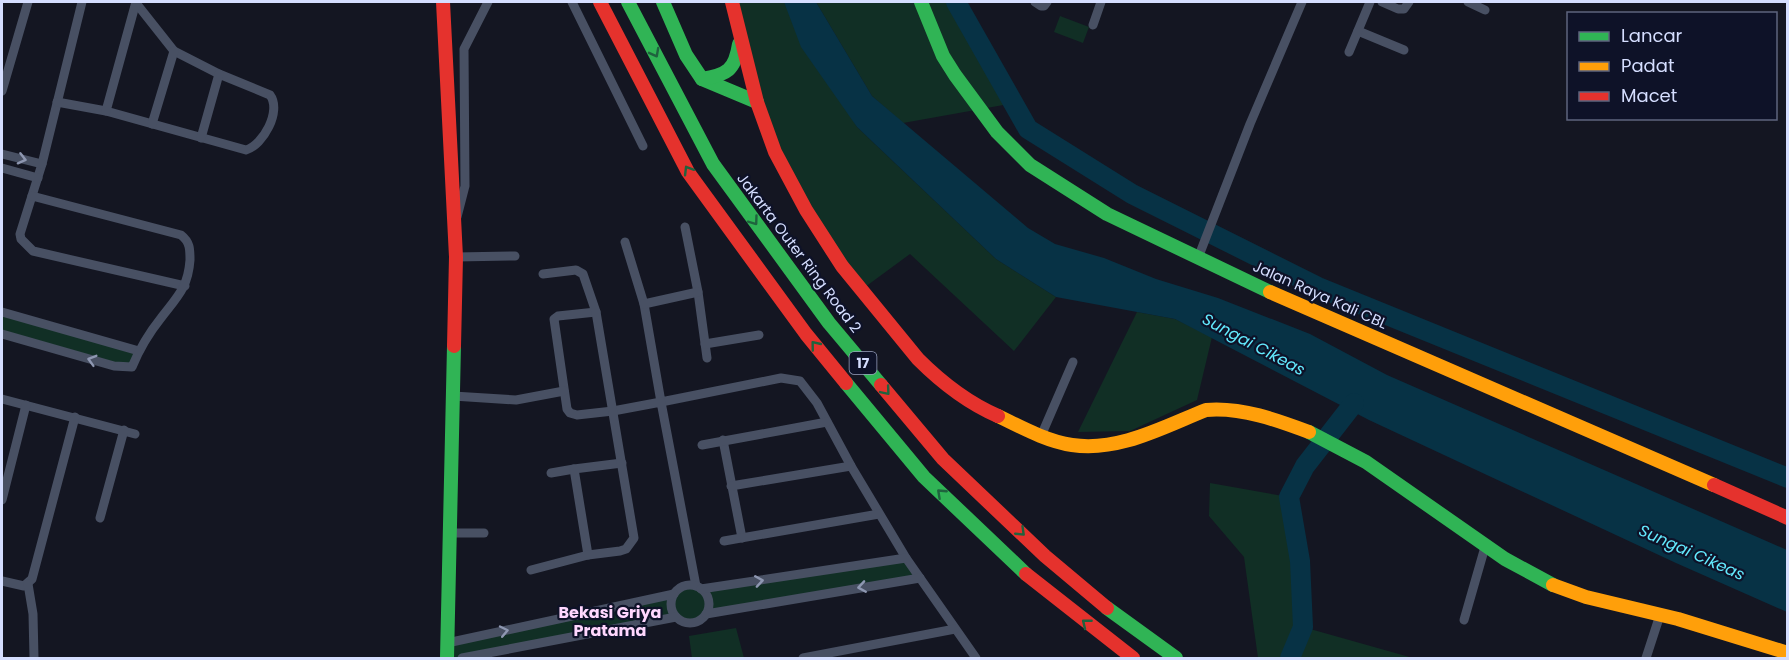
<svg xmlns="http://www.w3.org/2000/svg" width="1789" height="660" font-family="Poppins,sans-serif">
<style>
.green{fill:#112f25}
.water{fill:#073245}
.lines{fill:none;stroke-linecap:round;stroke-linejoin:round}
.river{stroke:#073245;stroke-width:20}
.street{stroke:#485063;stroke-width:9}
.fast{stroke:#30b455;stroke-width:14}
.slow{stroke:#ff9f0a;stroke-width:14}
.jam{stroke:#e5322d;stroke-width:14}
.oneway{stroke:#1f633e}
.oneway2{stroke:#8e97b1}
.labels{text-anchor:middle;stroke-width:4.5;stroke-linejoin:round;paint-order:stroke}
.shield{fill:#0e1228;stroke:#99a1be;stroke-width:1.5}
.shield-label{font-size:14px;font-weight:bold;fill:#d5deff}
.street-label{font-size:15px;fill:#d5deff;stroke:#0e1228}
.water-label{font-size:16px;font-style:italic;fill:#63ebff;stroke:#0e1228}
.neighbourhood-label{font-size:16px;font-weight:bold;fill:#ffd7fe;stroke:#0e1228}
</style>
<rect width="100%" height="100%" fill="#141622"/>
<!-- green -->
<g class="green">
<path d="M732 2H784L857 127 996 259 1056 297 1014 351 910 254 861 290 782 166Z"/>
<path d="M816 2H951L963 31 1009 104 903 123 872 96Z"/>
<path d="M1060 16 1089 27 1083 43 1054 32Z"/>
<path d="M2 312 139 351 132 367 2 334Z"/>
<path d="M1137 312 1175 319 1212 337 1197 400 1130 431 1078 432Z"/>
<path d="M1210 483 1289 497 1300 561 1303 627 1413 658H1258L1244 557 1209 516Z"/>
<path d="M906 558 920 578 706 614C697 624 687 625 676 617L462 658H447V643L674 594 684 586H696Z"/>
<path d="M736 628 744 658H692L689 636Z"/>
</g>
<!-- water -->
<path class="water" d="M784 2H816L872 96 1028 228 1055 244 1104 258 1156 279 1218 298 1310 334 1387 375 1787 550V612L1676 563 1369 420 1175 319 1056 297 996 259 857 127 801 47Z"/>
<g class="lines">
<!-- river -->
<g class="river">
<path d="M956 2 1028 129 1132 194 1318 287 1788 478"/>
<path d="M1290 658 1303 627 1300 561 1289 497 1305 466 1354 403"/>
</g>
<!-- street -->
<g class="street">
<path d="M82 2 42 164 20 234 21 239 33 251 185 286"/>
<path d="M572 2 643 146"/>
<path d="M1035 2 1041 6H1044L1047 2"/>
<path d="M1382 2 1398 9H1404L1409 2"/>
<path d="M1468 2 1485 10"/>
<path d="M1093 25 1101 2"/>
<path d="M1358 31 1404 50"/>
<path d="M1349 52 1370 2"/>
<path d="M2 91 28 2"/>
<path d="M57 102 106 111 246 150C263 145 282 111 270 95L219 74 174 51 136 3"/>
<path d="M106 111 136 2"/>
<path d="M152 124 174 51"/>
<path d="M201 138 219 74"/>
<path d="M2 154 42 164"/>
<path d="M2 168 38 178"/>
<path d="M457 217 465 186 464 49 488 2"/>
<path d="M685 227 698 292 707 358"/>
<path d="M625 242 644 304 661 402 781 378 800 381 817 403 851 466 906 558 976 658"/>
<path d="M456 257 515 256"/>
<path d="M1198 258 1250 124 1302 2"/>
<path d="M644 304 698 292"/>
<path d="M2 312 139 351"/>
<path d="M596 312 558 316 554 319 567 409 570 413 577 415 613 411 661 402 696 586"/>
<path d="M2 334 114 366 132 367C139 350 149 333 161 318 177 297 188 288 190 260 190 249 190 242 181 235L32 196"/>
<path d="M705 344 759 335"/>
<path d="M453 396 516 400 564 391"/>
<path d="M2 399 135 434"/>
<path d="M1041 436 1073 362"/>
<path d="M723 440 742 538"/>
<path d="M702 445 827 422"/>
<path d="M551 473 574 469"/>
<path d="M731 486 851 466"/>
<path d="M2 500 26 405"/>
<path d="M100 518 124 430"/>
<path d="M450 533H484"/>
<path d="M724 541 879 514"/>
<path d="M588 555 574 469 622 463"/>
<path d="M531 570 588 555 620 551 626 549 634 538 596 312 583 274 576 270 543 274"/>
<path d="M2 581 24 586 32 579 75 417"/>
<path d="M28 584 33 614 34 658"/>
<circle cx="690" cy="604" r="19"/>
<path d="M701 589 906 558"/>
<path d="M706 614 920 578"/>
<path d="M1464 620 1485 547"/>
<path d="M447 643 674 594"/>
<path d="M462 658 676 617"/>
<path d="M803 658 955 629"/>
<path d="M1646 658 1660 615"/>
</g>
<!-- fast -->
<g class="fast">
<path d="M628 2 713 164 829 323 881 385"/>
<path d="M663 2 686 55 702 79 757 102"/>
<path d="M921 2 943 56 955 75 997 132 1030 165 1107 214 1270 292"/>
<path d="M702 79C727 75 735 70 739 44"/>
<path d="M846 383 924 477 1026 574"/>
<path d="M1309 432 1366 462 1505 559 1553 585"/>
<path d="M1107 608 1176 658"/>
<path d="M447 658 454 346"/>
</g>
<!-- slow -->
<g class="slow">
<path d="M1270 292 1714 485"/>
<path d="M998 416C1021 427 1046 441 1072 445 1119 452 1163 427 1206 410 1242 407 1277 420 1309 432"/>
<path d="M1553 585 1586 597 1678 619 1788 653"/>
</g>
<!-- jam -->
<g class="jam">
<path d="M443 2 456 257 454 346"/>
<path d="M600 2 688 172 806 334 846 383"/>
<path d="M732 2 757 102 775 152 806 210 842 266 918 359C941 382 968 403 998 416"/>
<path d="M881 385 943 459 1045 556 1107 608"/>
<path d="M1714 485 1788 518"/>
<path d="M1026 574 1133 658"/>
</g>
</g>
<!-- one-way arrows -->
<defs><path id="oneway-chevron" d="M-2-3.5L2.5 0L-2 3.5" fill="none" stroke-width="1.6" stroke-linecap="round" stroke-linejoin="round" transform="scale(1.5)"/></defs>
<g class="oneway">
<use href="#oneway-chevron" transform="translate(655 53) rotate(62)"/>
<use href="#oneway-chevron" transform="translate(688 170) rotate(-121)"/>
<use href="#oneway-chevron" transform="translate(754 221) rotate(54)"/>
<use href="#oneway-chevron" transform="translate(815 345) rotate(-129)"/>
<use href="#oneway-chevron" transform="translate(886 391) rotate(50)"/>
<use href="#oneway-chevron" transform="translate(941 493) rotate(-137)"/>
<use href="#oneway-chevron" transform="translate(1021 532) rotate(44)"/>
<use href="#oneway-chevron" transform="translate(1086 623) rotate(-141)"/>
</g>
<g class="oneway2">
<use href="#oneway-chevron" transform="translate(22 159) rotate(14)"/>
<use href="#oneway-chevron" transform="translate(92 360) rotate(-164)"/>
<use href="#oneway-chevron" transform="translate(759 581) rotate(-9)"/>
<use href="#oneway-chevron" transform="translate(862 587) rotate(171)"/>
<use href="#oneway-chevron" transform="translate(504 631) rotate(-12)"/>
</g>
<g class="labels">
<!-- shield labels -->
<rect class="shield" x="849.5" y="352" width="27" height="22" rx="4.5"/>
<g class="shield-label">
<text x="863" y="368">17</text>
</g>
<!-- street labels -->
<g class="street-label">
<text transform="translate(799 253) rotate(53)" y="5">Jakarta Outer Ring Road 2</text>
<text transform="translate(1320 295) rotate(24)" y="5">Jalan Raya Kali CBL</text>
</g>
<!-- water labels -->
<g class="water-label">
<text transform="translate(1254 344) rotate(28)" y="6">Sungai Cikeas</text>
<text transform="translate(1692 552) rotate(24)" y="6">Sungai Cikeas</text>
</g>
<!-- neighbourhood labels -->
<g class="neighbourhood-label">
<text x="610" y="618">Bekasi Griya<tspan x="610" dy="18">Pratama</tspan></text>
</g>
</g>
<!-- border -->
<rect width="1789" height="660" fill="none" stroke="#d5deff" stroke-width="6"/>
<!-- legend -->
<rect x="1567" y="12" width="210" height="108" fill="#0e1228" stroke="#5e647e" stroke-width="1.5"/>
<rect x="1579" y="32" width="30" height="9" fill="#30b455" stroke="#5e647e" stroke-width="1.5"/>
<text x="1621" y="42" font-size="18" fill="#d5deff">Lancar</text>
<rect x="1579" y="62" width="30" height="9" fill="#ff9f0a" stroke="#5e647e" stroke-width="1.5"/>
<text x="1621" y="72" font-size="18" fill="#d5deff">Padat</text>
<rect x="1579" y="92" width="30" height="9" fill="#e5322d" stroke="#5e647e" stroke-width="1.5"/>
<text x="1621" y="102" font-size="18" fill="#d5deff">Macet</text>
</svg>
